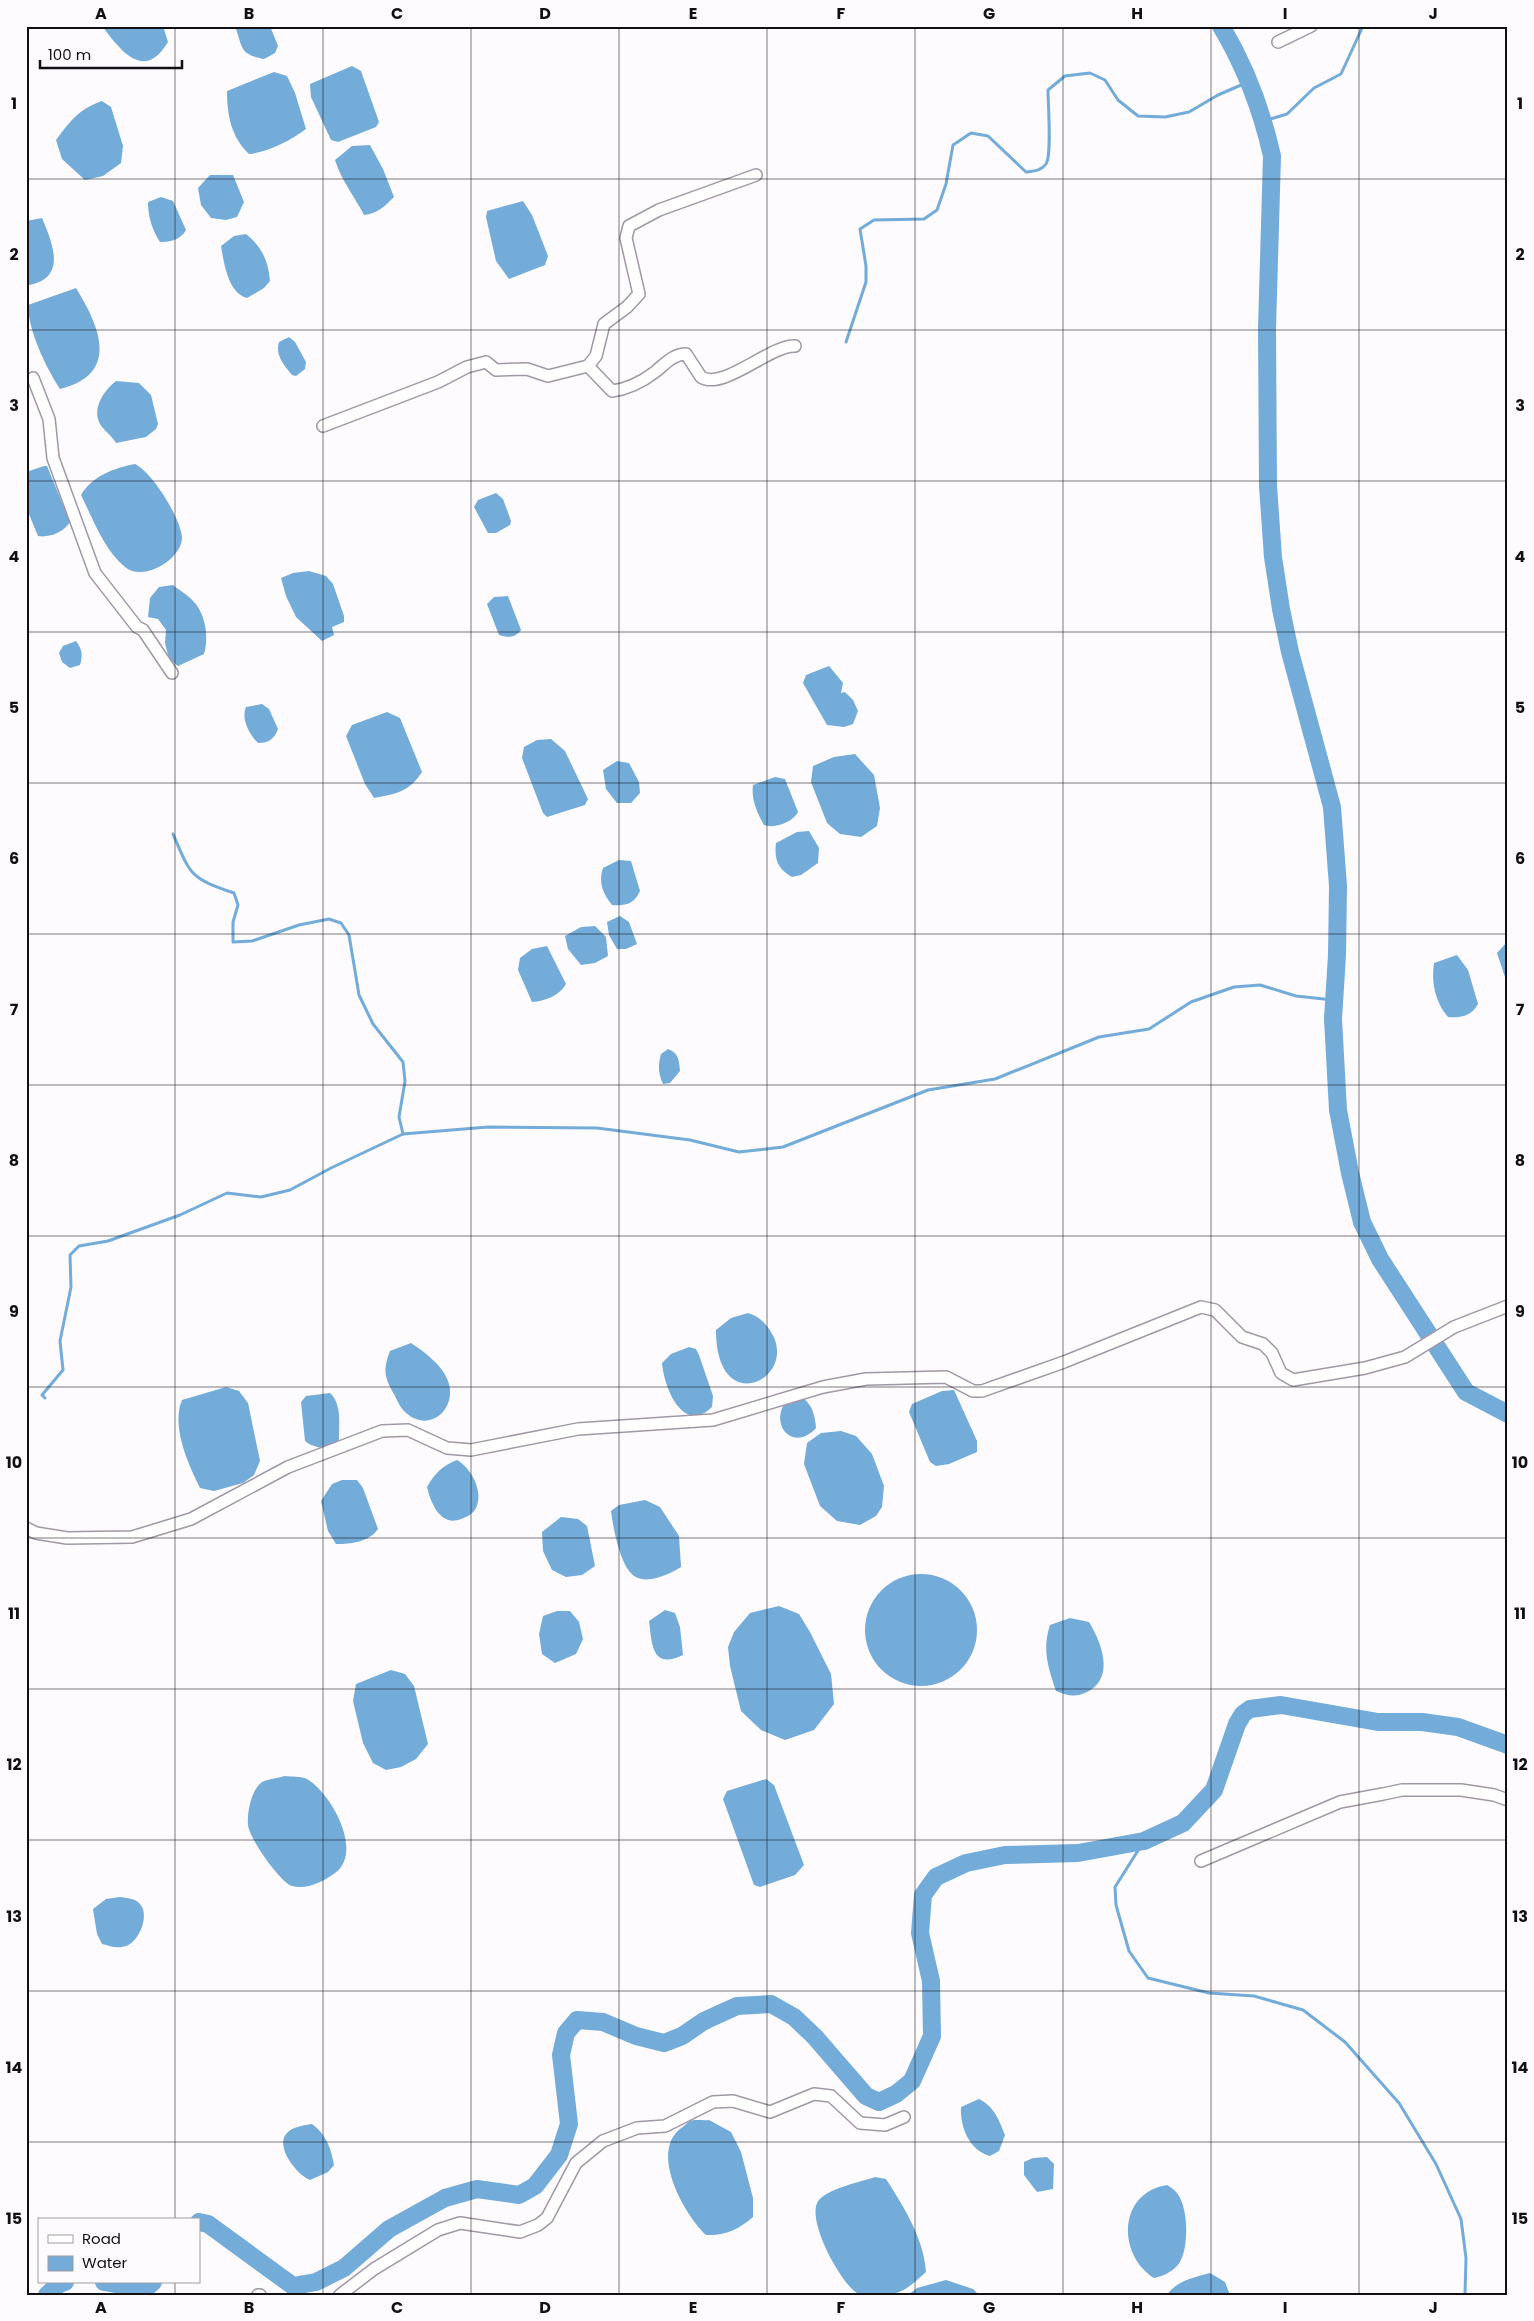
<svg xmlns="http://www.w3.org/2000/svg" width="1534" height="2321" font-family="Poppins,sans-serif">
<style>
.water{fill:#73abd9}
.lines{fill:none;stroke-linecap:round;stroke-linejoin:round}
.stream{stroke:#73abd9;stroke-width:3}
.river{stroke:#73abd9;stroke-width:18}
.minor-casing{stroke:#a098a5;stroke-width:14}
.minor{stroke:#fff;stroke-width:11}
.grid{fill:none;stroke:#120f14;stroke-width:1;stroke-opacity:0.55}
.neatline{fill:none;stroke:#120f14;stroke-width:2}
.grid-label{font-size:16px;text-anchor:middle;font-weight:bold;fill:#120f14}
</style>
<rect width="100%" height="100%" fill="#fdfbfe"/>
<!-- water -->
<g class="water">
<path d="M102 26H163L168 42C144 82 121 51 102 26Z"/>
<path d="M235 26H270L278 46 275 53 264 59C239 54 243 48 235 26Z"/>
<path d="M352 66 361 71 379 122 376 127 338 142 331 140 311 97 310 84Z"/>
<path d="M274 72 287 76 295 93 306 129C290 141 268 152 249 154 231 137 227 115 227 91Z"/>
<path d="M102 101 111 107 123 146 121 163 103 176 85 180 62 159 56 140C70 121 79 109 102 101Z"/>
<path d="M370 145 383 169 394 197C385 206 377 214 364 215 355 197 341 180 335 160L352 146Z"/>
<path d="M210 175H233L244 202 237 217 226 220 211 218 201 205 198 188Z"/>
<path d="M161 197 173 201 186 230C180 240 171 242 160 242 152 230 148 216 148 202Z"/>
<path d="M523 201 532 215 548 256 545 265 509 279 496 261 486 217 487 211Z"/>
<path d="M42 218C52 242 68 278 29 285L26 283V221Z"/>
<path d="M246 234C262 247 268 260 270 281L264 288 247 298C228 293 224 263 221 246L234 236Z"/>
<path d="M76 288C100 327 120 374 60 389 46 368 28 330 28 305Z"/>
<path d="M289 337 295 342 306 362 305 369 296 376 292 375C284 365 275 355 279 342Z"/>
<path d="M116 381 139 383 151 395 158 424 156 429 146 437 116 443C111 435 107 433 102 427 90 411 103 391 116 381Z"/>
<path d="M135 464C152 472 180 517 182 537 183 558 144 583 125 567 104 550 93 519 81 495 92 476 114 468 135 464Z"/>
<path d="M44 466H47L70 522C64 532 49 538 38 536L26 507V472Z"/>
<path d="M496 493 503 499 511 521 510 525 496 533H488L474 507 478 500Z"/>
<path d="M309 571 326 576 333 584 344 616V622L332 627 334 635 322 641 296 617 286 596 281 578 293 573Z"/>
<path d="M173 585C179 590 188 595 194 602 206 615 209 639 204 654L178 666 169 659 165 643 166 630 158 619 148 617 150 598 159 587Z"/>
<path d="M508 596 521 630C515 638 508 638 499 635L487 604 494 597Z"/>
<path d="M76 641C82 649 83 655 80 665L70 668 62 662 59 653 63 646Z"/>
<path d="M829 666 843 683 841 693 845 692 853 700 858 711 853 724 844 727 827 725 803 683 806 675Z"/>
<path d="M262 704 269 709 278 729C274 739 269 743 258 743 249 734 241 719 246 707Z"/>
<path d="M387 712 400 718 422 772C409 792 396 794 374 798L365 784 346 736 352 725Z"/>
<path d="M551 739 565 751 588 799 585 805 547 817 543 813 522 758 524 747 537 740Z"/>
<path d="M855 754 874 775 880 808 877 826 861 837 840 834 827 823 811 782 813 766 834 757Z"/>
<path d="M617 761 629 763 639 782 640 793 631 803H617L606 789 603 770Z"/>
<path d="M775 777 785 779 798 812C793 822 775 829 764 825 757 813 751 799 753 785Z"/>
<path d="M809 831 819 848 818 863 801 875 792 877C778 869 774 860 776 843L797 832Z"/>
<path d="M619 860 631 861 640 891C634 904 626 906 612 905 603 894 598 882 603 868Z"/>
<path d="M620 916 629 922 637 944 626 949H617L609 935 607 922Z"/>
<path d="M595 926 606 937 608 956 595 963 581 965 568 949 565 936 581 927Z"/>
<path d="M1508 941V986L1497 953Z"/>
<path d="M547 946 566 984C559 996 545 1001 532 1002L518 970 520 958 532 949Z"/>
<path d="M1457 955 1468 970 1478 1004C1471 1016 1462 1018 1448 1017 1435 1002 1431 982 1434 963Z"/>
<path d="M668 1049C679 1053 679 1061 680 1071L670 1083 663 1084C658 1073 658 1065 661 1054Z"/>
<path d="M748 1313C758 1316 765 1322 771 1332 800 1378 716 1421 716 1330L731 1318Z"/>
<path d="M411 1343C426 1353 448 1369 450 1389 452 1416 424 1432 404 1411 400 1407 397 1400 394 1394 384 1377 383 1369 390 1351Z"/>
<path d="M689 1347 696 1349 699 1355 713 1396 712 1407C683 1435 664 1388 662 1363L671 1354Z"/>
<path d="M226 1387 239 1391 248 1403 260 1461 254 1475 243 1483 214 1491 200 1488C188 1464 171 1426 182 1400Z"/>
<path d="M954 1390 977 1441V1452L949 1464 936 1466 930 1462 909 1412 912 1404 942 1391Z"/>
<path d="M330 1393C342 1404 339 1424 339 1440 330 1451 315 1449 305 1441L301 1402 306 1396Z"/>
<path d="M804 1399C813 1406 815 1417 816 1428 795 1451 772 1429 783 1406Z"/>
<path d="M841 1431 856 1436 872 1454 884 1486 882 1507 876 1516 860 1525 837 1521 820 1506 804 1464 807 1443 821 1433Z"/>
<path d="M457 1460C471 1468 484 1491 476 1508 473 1514 467 1517 461 1519 441 1527 431 1504 427 1487 435 1473 442 1466 457 1460Z"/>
<path d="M342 1480H357L363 1488 378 1529C369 1542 351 1544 336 1544L328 1531 321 1501 332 1484Z"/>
<path d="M645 1500 660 1507 679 1536 681 1567C670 1574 647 1585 634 1576 620 1566 613 1527 611 1511L619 1505Z"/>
<path d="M561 1517 578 1519 587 1526 595 1566 582 1575 566 1577 552 1570 543 1551 542 1532Z"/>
<circle cx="921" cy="1630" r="56"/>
<path d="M779 1606 799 1614 810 1632 831 1674 834 1704 814 1730 785 1740 761 1730 741 1711 730 1666 728 1647 734 1632 750 1613Z"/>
<path d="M665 1610 675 1613 680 1627 683 1655C652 1670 652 1645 649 1621Z"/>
<path d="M557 1611H570L579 1622 583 1639 576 1654 555 1663 542 1654 539 1634 543 1616Z"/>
<path d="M1070 1618 1089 1622C1101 1642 1115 1676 1089 1691 1076 1698 1068 1696 1056 1691 1048 1666 1042 1650 1050 1625Z"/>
<path d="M391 1670 405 1674 414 1686 428 1744 416 1759 401 1767 386 1770 373 1763 363 1743 353 1701 356 1684Z"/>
<path d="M285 1776C291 1777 301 1776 307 1779 331 1793 364 1852 335 1873 323 1882 306 1890 292 1886 280 1882 249 1838 248 1825 247 1812 251 1790 262 1782 268 1779 278 1778 285 1776Z"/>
<path d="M766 1779 774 1785 804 1865 795 1875 760 1887 754 1885 723 1799 727 1791Z"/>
<path d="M120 1897C126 1898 134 1898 139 1903 151 1914 139 1942 126 1946 117 1949 110 1946 102 1944L97 1934 93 1909 106 1899Z"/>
<path d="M979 2099C994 2106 999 2120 1005 2135L999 2151 990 2156C969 2150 960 2127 961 2107Z"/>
<path d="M709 2120 731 2132 741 2152 753 2198V2217C739 2229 726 2236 706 2235 684 2214 650 2153 680 2129 683 2127 687 2123 690 2121 695 2119 704 2121 709 2120Z"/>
<path d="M312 2124C326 2134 331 2148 334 2165L328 2172 310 2180C297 2175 274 2146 287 2133 292 2127 304 2125 312 2124Z"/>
<path d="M1047 2157 1054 2164 1053 2189 1037 2192 1024 2175V2162L1033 2158Z"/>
<path d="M875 2177 886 2179C904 2207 924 2239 926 2272 907 2289 902 2295 876 2295 870 2295 863 2296 857 2293 841 2284 804 2217 819 2200 830 2188 860 2182 875 2177Z"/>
<path d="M1167 2185C1170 2187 1174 2189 1176 2192 1189 2205 1190 2253 1177 2266 1170 2273 1163 2276 1154 2278 1117 2254 1118 2193 1167 2185Z"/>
<path d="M1210 2273 1225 2282 1230 2295H1167C1176 2281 1195 2277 1210 2273Z"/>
<path d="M946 2280 973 2289 979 2295H908L917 2288Z"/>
</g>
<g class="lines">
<!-- stream -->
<g class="stream">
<path d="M1264 121 1287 114 1314 88 1341 74 1363 26"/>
<path d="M846 342 866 282V266L860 229 874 220 924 219 937 210 946 184 953 145 971 133 988 136 1026 172C1034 171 1041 171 1046 164 1052 155 1048 104 1048 90L1065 76 1090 73 1105 80 1118 100 1138 116 1165 117 1189 112 1218 95 1248 82"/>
<path d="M173 834C191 876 190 878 234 893L238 905 233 922V942L252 941 299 925 329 919 341 923 349 935 359 995 373 1024 403 1062 405 1081 399 1117 403 1134"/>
<path d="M45 1398 42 1395 63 1370 60 1341 71 1287 70 1255 79 1246 108 1241 180 1215 227 1193 261 1197 290 1190 331 1168 403 1134 488 1127 597 1128 690 1140 739 1152 783 1147 928 1090 995 1079 1099 1037 1149 1029 1191 1002 1234 987 1260 985 1296 996 1333 1000"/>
<path d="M1144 1841 1115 1887 1116 1905 1129 1951 1148 1978 1209 1993 1254 1996 1303 2010 1345 2042 1399 2103 1436 2164 1461 2219 1466 2258 1465 2295"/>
</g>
<!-- river -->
<g class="river">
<path d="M1221 26C1245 66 1262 111 1272 156L1267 329 1268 486 1273 557 1281 609 1290 652 1332 807 1338 886 1337 955 1333 1019 1338 1110 1350 1173 1362 1222 1380 1259 1466 1392 1508 1414"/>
<path d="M199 2222 208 2224 293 2286 316 2282 344 2268 389 2229 445 2198 477 2189 519 2195 535 2186 559 2155 569 2124 561 2055 566 2033 577 2020 603 2022 636 2036 664 2043 682 2036 704 2021 737 2006 771 2004 794 2017 815 2037 866 2096 879 2102 896 2094 912 2081 932 2036 931 1981 920 1933 923 1895 936 1877 966 1863 1005 1855 1078 1853 1144 1841 1183 1823 1214 1790 1237 1724 1243 1714 1250 1709 1281 1705 1378 1722H1422L1458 1727 1508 1745"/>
<path d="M104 2282 145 2289 153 2282"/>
<path d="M47 2295 59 2284 65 2282"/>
</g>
<!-- minor casing -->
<g class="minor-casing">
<g id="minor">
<path d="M1278 42 1311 26"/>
<path d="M588 366 612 391C628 389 642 382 655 372 665 364 673 354 686 354L701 377C723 391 770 345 795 346"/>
<path d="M33 378 49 419 53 458 95 573 137 627 143 630 172 673"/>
<path d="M323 426 438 382 467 367 486 362 496 370 527 369 548 376 588 366 596 356 604 324 627 307 639 294 626 238 629 226 659 210 756 175"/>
<path d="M26 1528 36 1533 67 1538 132 1537 191 1519 288 1467 382 1431 408 1430 447 1448 471 1450 578 1429 713 1420 823 1387 866 1379 946 1377 973 1391H982L1064 1362 1201 1307 1215 1310 1242 1337 1263 1344 1272 1353 1281 1373 1293 1380 1365 1368 1405 1357 1454 1327 1508 1306"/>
<path d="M1201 1861 1340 1802 1383 1794 1402 1790H1461L1494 1795 1508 1800"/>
<path d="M258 2295H260"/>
<path d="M340 2295 374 2269 438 2230 460 2223 520 2232 538 2225 547 2218 576 2163 603 2141 637 2128 665 2126 713 2102 733 2101 770 2112 814 2094 831 2096 860 2123 885 2125 904 2117"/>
</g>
</g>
<!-- minor -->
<use href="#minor" class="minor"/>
</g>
<!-- grid -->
<path class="grid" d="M175 26V2220M323 26V2295M471 26V2295M619 26V2295M767 26V2295M915 26V2295M1063 26V2295M1211 26V2295M1359 26V2295M26 179H1508M26 330H1508M26 481H1508M26 632H1508M26 783H1508M26 934H1508M26 1085H1508M26 1236H1508M26 1387H1508M26 1538H1508M26 1689H1508M26 1840H1508M26 1991H1508M26 2142H1508M175 2282V2295"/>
<!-- border -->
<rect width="1534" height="2321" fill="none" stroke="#fdfbfe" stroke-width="55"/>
<!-- legend -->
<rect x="38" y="2218" width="162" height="65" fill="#fdfbfe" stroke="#9f9da0"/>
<rect x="48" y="2235" width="25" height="8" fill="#ffffff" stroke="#9f9da0"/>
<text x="82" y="2244" font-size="15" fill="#120f14">Road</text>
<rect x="48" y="2256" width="25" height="15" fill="#73abd9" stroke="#9f9da0"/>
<text x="82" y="2268" font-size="15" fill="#120f14">Water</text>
<!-- scale -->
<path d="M40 60v8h142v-8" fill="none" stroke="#120f14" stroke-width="2.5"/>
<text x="48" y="60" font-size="15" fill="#120f14" stroke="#fdfbfe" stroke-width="4" paint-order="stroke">100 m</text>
<rect x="28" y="28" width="1478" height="2266" class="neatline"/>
<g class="grid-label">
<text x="101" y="19">A</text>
<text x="249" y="19">B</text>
<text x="397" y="19">C</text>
<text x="545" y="19">D</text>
<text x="693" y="19">E</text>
<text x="841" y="19">F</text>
<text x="989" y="19">G</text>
<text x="1137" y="19">H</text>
<text x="1285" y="19">I</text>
<text x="1433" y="19">J</text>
<text x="14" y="109">1</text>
<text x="1520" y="109">1</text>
<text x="14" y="260">2</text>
<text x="1520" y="260">2</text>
<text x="14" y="411">3</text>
<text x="1520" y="411">3</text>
<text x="14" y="562">4</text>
<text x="1520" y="562">4</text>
<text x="14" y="713">5</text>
<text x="1520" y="713">5</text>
<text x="14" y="864">6</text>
<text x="1520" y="864">6</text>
<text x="14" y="1015">7</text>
<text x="1520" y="1015">7</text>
<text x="14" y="1166">8</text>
<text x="1520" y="1166">8</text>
<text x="14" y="1317">9</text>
<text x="1520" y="1317">9</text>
<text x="14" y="1468">10</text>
<text x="1520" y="1468">10</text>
<text x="14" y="1619">11</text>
<text x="1520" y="1619">11</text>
<text x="14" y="1770">12</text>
<text x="1520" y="1770">12</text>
<text x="14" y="1922">13</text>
<text x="1520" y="1922">13</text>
<text x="14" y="2073">14</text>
<text x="1520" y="2073">14</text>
<text x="14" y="2224">15</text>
<text x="1520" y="2224">15</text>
<text x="101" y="2313">A</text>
<text x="249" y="2313">B</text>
<text x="397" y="2313">C</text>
<text x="545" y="2313">D</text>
<text x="693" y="2313">E</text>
<text x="841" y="2313">F</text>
<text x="989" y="2313">G</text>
<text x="1137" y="2313">H</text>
<text x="1285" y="2313">I</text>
<text x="1433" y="2313">J</text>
</g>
</svg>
